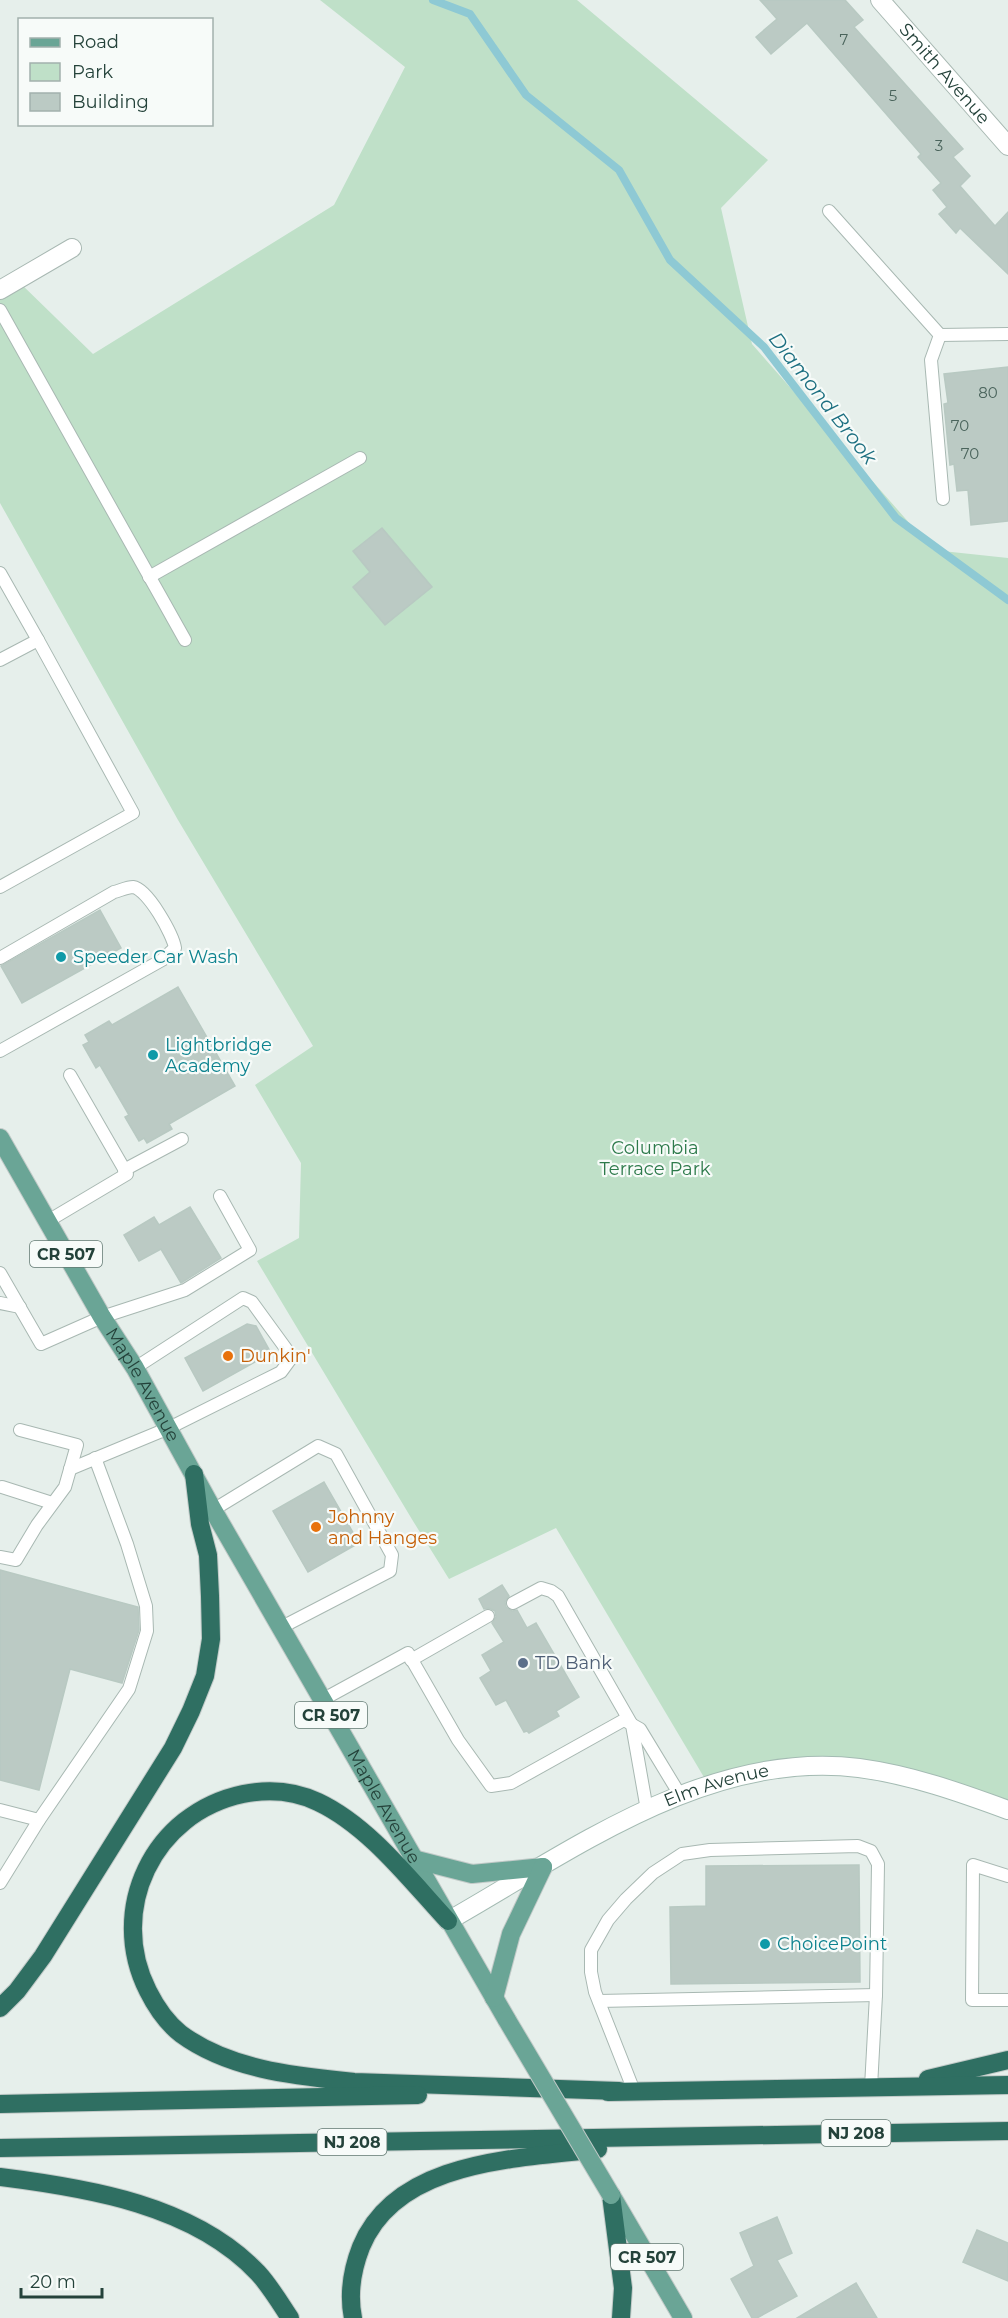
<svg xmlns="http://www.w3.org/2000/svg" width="1008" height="2318" font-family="Montserrat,sans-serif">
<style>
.green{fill:#bfe0c8}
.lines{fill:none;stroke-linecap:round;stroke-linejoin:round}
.stream{stroke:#8ec9d4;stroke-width:8}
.building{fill:#bbcac4;stroke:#b8c9c2;stroke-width:1.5}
.lane-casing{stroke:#a8b8b2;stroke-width:14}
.street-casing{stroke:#a8b8b2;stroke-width:20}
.secondary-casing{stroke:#a4bbb3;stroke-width:20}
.primary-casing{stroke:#c2cac8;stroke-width:20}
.highway-casing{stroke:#c2cac8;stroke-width:20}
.lane{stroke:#fff;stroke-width:12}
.street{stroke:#fff;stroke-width:18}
.secondary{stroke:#fff;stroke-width:18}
.primary{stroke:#6aa596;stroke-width:18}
.highway{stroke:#2f6f62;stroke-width:18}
.primary-bridge-casing{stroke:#c2cac8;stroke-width:20;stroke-linecap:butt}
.primary-bridge{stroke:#6aa596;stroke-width:18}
.culture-dot{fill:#0f9aa8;stroke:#f7fbf9;stroke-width:2}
.food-dot{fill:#e8710a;stroke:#f7fbf9;stroke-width:2}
.service-dot{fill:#5c6f8a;stroke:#f7fbf9;stroke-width:2}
.labels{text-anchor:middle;stroke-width:4.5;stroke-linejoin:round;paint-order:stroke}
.number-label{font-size:15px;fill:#4a645c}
.shield{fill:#f7fbf9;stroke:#637a73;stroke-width:1.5}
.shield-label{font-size:16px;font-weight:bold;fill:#24423a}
.street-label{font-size:18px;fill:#24423a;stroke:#f7fbf9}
.culture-label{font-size:18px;fill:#0d838f;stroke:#f7fbf9;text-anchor:start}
.park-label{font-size:18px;fill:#2d7a4b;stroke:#f7fbf9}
.food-label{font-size:18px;fill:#c56008;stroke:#f7fbf9;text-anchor:start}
.service-label{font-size:18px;fill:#4e5e75;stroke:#f7fbf9;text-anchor:start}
.water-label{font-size:20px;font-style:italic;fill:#1c6f80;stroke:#f7fbf9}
</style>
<rect width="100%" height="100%" fill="#e6efeb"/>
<!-- green -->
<path class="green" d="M320 0H577L768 160 721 208 752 344 933 550 1008 558V1810L857 1768 708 1784 556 1528 449 1579 413 1521 257 1261 299 1238 301 1163 255 1085 313 1046 178 820 0 503V290L17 280 93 354 334 205 405 67Z"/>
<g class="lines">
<!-- stream -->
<path class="stream" d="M433 0 470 14 526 95 619 170 670 260 764 347 896 518 1008 600"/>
</g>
<!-- building -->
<g class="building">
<path d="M760 0H845L863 20 854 27 963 149 953 157 970 176 960 186 995 226 1008 212V274L960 228 956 233 939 214 947 207 933 190 941 183 918 157 921 154 807 23 771 54 756 37 777 19Z"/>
<path d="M1008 367V521L971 525 968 490 957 491 954 464 950 465 944 404 948 403 944 374Z"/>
<path d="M382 528 432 587 385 625 353 587 370 572 353 551Z"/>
<path d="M100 910 121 948 22 1003 1 966Z"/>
<path d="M178 987 235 1086 169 1124 172 1129 147 1143 144 1138 139 1141 125 1117 129 1115 100 1065 96 1068 83 1045 89 1042 85 1035 109 1021 112 1025Z"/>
<path d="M190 1207 221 1258 181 1283 161 1249 139 1261 124 1235 154 1217 159 1225Z"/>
<path d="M247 1324 256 1326 271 1353 203 1391 185 1358Z"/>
<path d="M324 1482 359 1543 308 1572 273 1511Z"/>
<path d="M0 1570 138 1607 139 1630 122 1683 70 1669 39 1790 0 1780Z"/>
<path d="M502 1585 509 1596 505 1602 506 1607 512 1611 517 1610 527 1628 536 1623 579 1697 556 1711 559 1716 529 1733 527 1731 524 1732 506 1700 496 1705 480 1678 491 1671 482 1655 504 1642 492 1623 496 1617 495 1611 489 1608 484 1609 479 1599Z"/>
<path d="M859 1865 860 1982 671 1984 670 1907 706 1906V1866Z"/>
<path d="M777 2217 792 2253 777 2260 797 2296 757 2318H752L731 2279 754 2266 740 2233Z"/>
<path d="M977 2230 1008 2243V2281L963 2262Z"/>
<path d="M856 2283 877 2318H797Z"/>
</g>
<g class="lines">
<!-- lane casing -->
<g class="lane-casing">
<g id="lane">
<path d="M829 211 940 335 1008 334"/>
<path d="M0 310 185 640"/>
<path d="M940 335 931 360 943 499"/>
<path d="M0 573 38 640 0 660"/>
<path d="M149 577 360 458"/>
<path d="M0 887 133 813 38 640"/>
<path d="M0 958 114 892C119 891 127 887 133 887 148 889 173 935 175 948L162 960 0 1051"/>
<path d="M124 1170 182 1139"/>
<path d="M48 1221 127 1174 70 1075"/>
<path d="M0 1273 41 1344 102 1317 185 1290 250 1250 220 1196"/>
<path d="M0 1303 20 1307"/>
<path d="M70 1469 169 1428 281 1372 292 1357 252 1302 243 1298 135 1368"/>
<path d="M2 1487 52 1503"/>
<path d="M213 1510 318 1446 336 1454 392 1555 390 1571 282 1627"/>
<path d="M0 1557 16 1560 37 1525 65 1487 77 1445 20 1430"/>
<path d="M513 1603 541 1588 551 1591 558 1596 632 1725 647 1810"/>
<path d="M411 1660 488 1616"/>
<path d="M322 1700 408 1653 458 1740 491 1786 511 1783 624 1720 640 1729 680 1795"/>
<path d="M0 1810 39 1820"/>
<path d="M1008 1876 973 1865 972 2000H1008"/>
<path d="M0 1883 39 1820 129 1689 147 1631 146 1606 127 1544 95 1458"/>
<path d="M599 2001 876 1995"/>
<path d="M634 2091 595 1992 591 1972V1950L608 1920 626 1899 653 1873 682 1854 710 1850 858 1846 871 1851 878 1864 876 1995 871 2087"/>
</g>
</g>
<!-- street casing -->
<g class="street-casing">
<g id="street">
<path id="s1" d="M880 0 1008 146"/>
<path d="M0 290 72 248"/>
</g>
</g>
<!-- secondary casing -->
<g class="secondary-casing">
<g id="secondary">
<path id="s2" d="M448 1921C573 1850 709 1749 859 1768 911 1775 959 1792 1008 1810"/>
</g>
</g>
<!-- primary casing -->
<g class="primary-casing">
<g id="primary">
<path id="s3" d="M0 1138 102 1317 135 1368 213 1510 507 2020"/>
<path d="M413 1859 472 1874 543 1867"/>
<path d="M494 1998 511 1934 543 1867"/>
<path d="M611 2195 683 2318"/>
</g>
</g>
<!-- highway casing -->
<g class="highway-casing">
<g id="highway">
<path d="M448 1921C410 1880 369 1826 318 1802 295 1791 268 1789 243 1794 153 1813 107 1910 148 1991 156 2007 167 2023 181 2034 230 2070 296 2076 354 2082L619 2091"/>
<path d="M0 2008 17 1991 43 1956 173 1748 191 1711 205 1676 211 1639 210 1596 208 1555 200 1524 194 1474"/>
<path d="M928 2079 1008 2060"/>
<path d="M608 2092 1008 2085"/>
<path d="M0 2104 418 2095"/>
<path d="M0 2148 1008 2131"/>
<path d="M0 2177C88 2188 194 2205 258 2273 270 2286 280 2303 290 2318"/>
<path d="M611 2195 623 2288 621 2318"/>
<path d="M353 2318C348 2293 352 2270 361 2247 397 2159 519 2159 598 2149"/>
</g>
</g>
<!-- lane -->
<use href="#lane" class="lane"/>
<!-- street -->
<use href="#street" class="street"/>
<!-- secondary -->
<use href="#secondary" class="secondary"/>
<!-- primary -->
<use href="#primary" class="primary"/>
<!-- highway -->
<use href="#highway" class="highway"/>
<!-- primary-bridge casing -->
<g class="primary-bridge-casing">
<path id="primary-bridge" d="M507 2020 611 2195"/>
</g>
<!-- primary-bridge -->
<use href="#primary-bridge" class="primary-bridge"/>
</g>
<!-- markers -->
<g class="culture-dot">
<circle cx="61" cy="957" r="6"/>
<circle cx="153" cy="1055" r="6"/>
<circle cx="765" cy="1944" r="6"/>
</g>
<g class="food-dot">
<circle cx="228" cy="1356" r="6"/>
<circle cx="316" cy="1527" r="6"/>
</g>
<circle class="service-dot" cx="523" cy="1663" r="6"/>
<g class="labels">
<!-- number labels -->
<g class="number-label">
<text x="844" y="45">7</text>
<text x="893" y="101">5</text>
<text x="939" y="151">3</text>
<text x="988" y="398">80</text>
<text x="960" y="431">70</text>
<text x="970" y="459">70</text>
</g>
<!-- shield labels -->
<g class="shield">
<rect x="30" y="1241" width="72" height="26" rx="4.5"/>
<rect x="295" y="1702" width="72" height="26" rx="4.5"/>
<rect x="821.5" y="2120" width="69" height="26" rx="4.5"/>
<rect x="317.5" y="2129" width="69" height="26" rx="4.5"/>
<rect x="611" y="2244" width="72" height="26" rx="4.5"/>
</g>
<g class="shield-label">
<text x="66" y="1260">CR 507</text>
<text x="331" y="1721">CR 507</text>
<text x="856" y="2139">NJ 208</text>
<text x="352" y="2148">NJ 208</text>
<text x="647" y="2263">CR 507</text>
</g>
<!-- street labels -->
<g class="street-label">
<text dy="6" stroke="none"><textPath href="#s1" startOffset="98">Smith Avenue</textPath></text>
<text dy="6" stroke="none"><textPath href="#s3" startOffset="285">Maple Avenue</textPath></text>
<text dy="6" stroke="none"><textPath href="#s2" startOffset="302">Elm Avenue</textPath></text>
<text dy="6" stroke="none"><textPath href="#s3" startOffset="771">Maple Avenue</textPath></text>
</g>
<!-- culture labels -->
<g class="culture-label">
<text x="73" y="963">Speeder Car Wash</text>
<text x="165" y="1051">Lightbridge<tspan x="165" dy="21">Academy</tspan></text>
<text x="777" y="1950">ChoicePoint</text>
</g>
<!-- park labels -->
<g class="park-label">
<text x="655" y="1154">Columbia<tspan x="655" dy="21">Terrace Park</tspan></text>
</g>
<!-- food labels -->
<g class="food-label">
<text x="240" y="1362">Dunkin'</text>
<text x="328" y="1523">Johnny<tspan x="328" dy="21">and Hanges</tspan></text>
</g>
<!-- service labels -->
<g class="service-label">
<text x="535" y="1669">TD Bank</text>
</g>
<!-- water labels -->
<g class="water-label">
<text transform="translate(823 398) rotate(52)" y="7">Diamond Brook</text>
</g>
</g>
<!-- legend -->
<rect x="18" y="18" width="195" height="108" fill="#f7fbf9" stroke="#a3b1ad" stroke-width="1.5"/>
<rect x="30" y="38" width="30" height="9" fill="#6aa596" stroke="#a3b1ad" stroke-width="1.5"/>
<text x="72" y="48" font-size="18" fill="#24423a">Road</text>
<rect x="30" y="63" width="30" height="18" fill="#bfe0c8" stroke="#a3b1ad" stroke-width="1.5"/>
<text x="72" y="78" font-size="18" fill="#24423a">Park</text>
<rect x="30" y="93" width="30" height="18" fill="#bbcac4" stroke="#a3b1ad" stroke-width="1.5"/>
<text x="72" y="108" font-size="18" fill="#24423a">Building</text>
<!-- scale -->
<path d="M21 2288v9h81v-9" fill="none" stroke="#24423a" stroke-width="3"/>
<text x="30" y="2288" font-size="18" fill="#24423a" stroke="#f7fbf9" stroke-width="4.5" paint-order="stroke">20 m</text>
</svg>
